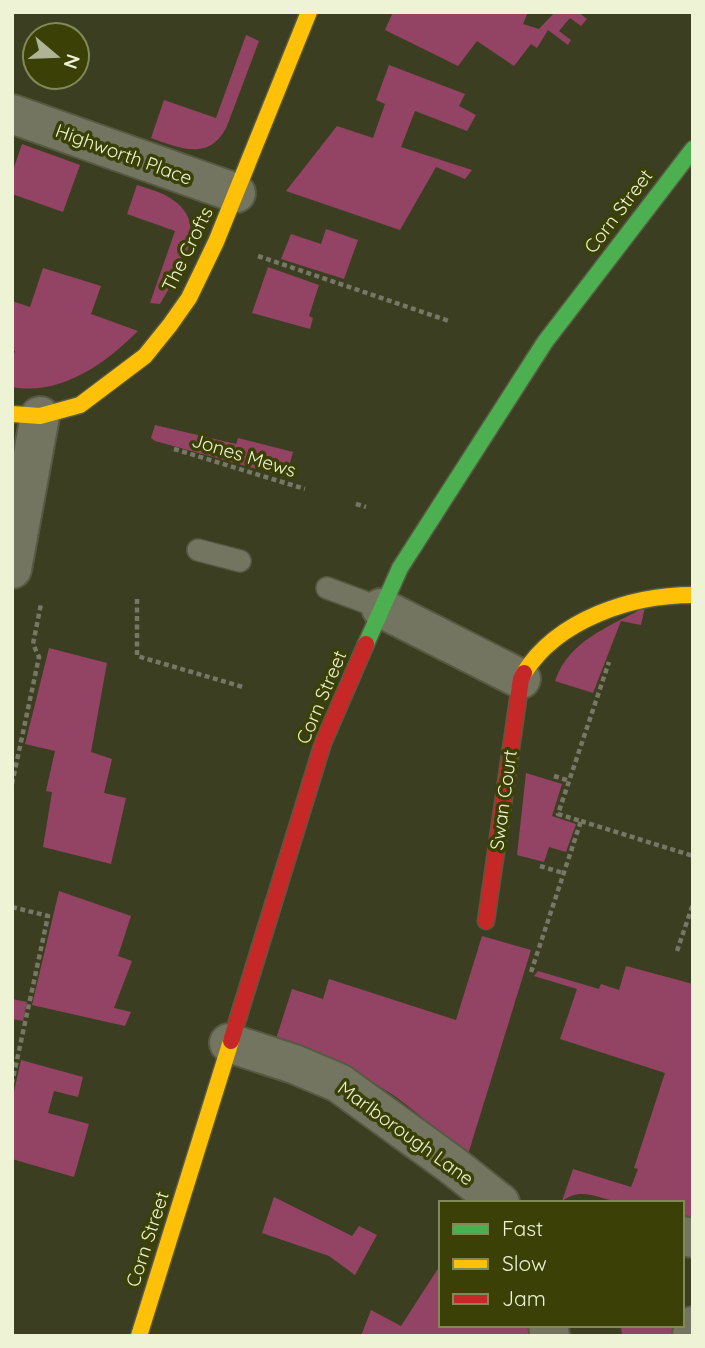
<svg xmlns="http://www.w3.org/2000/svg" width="705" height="1348" font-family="Quicksand,sans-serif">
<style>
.green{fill:#934464}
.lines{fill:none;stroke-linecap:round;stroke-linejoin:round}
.lane-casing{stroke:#575a43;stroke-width:24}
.street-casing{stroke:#575a43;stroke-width:42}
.fast-casing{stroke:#575a43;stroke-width:19}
.slow-casing{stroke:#575a43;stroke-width:19}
.jam-casing{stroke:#575a43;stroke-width:19}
.path{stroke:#767865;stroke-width:4.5;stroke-dasharray:5 3.5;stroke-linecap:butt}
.lane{stroke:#737560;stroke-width:21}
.street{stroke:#737560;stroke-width:38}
.fast{stroke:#4caf50;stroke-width:16}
.slow{stroke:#ffc107;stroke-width:16}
.jam{stroke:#c62828;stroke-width:16}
.labels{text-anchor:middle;stroke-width:7;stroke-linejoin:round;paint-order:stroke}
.street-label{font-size:19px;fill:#eef3d6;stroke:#3b4006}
</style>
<rect width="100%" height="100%" fill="#3c3e21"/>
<!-- green -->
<g class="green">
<path d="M393 12H528L523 24 539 29 555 12H578L587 19 581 26 570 18 559 31 571 40 568 45 548 30 537 48 531 44 514 66 477 41 458 66 385 30Z"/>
<path d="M246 35 259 41 227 126C210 162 179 148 151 138L164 100 216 118Z"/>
<path d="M389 65 465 94 459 106 476 115 467 131 415 111 401 147 472 170 465 179 436 167 400 230 286 191 337 126 373 138 385 104 376 100Z"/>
<path d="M22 144 80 165 63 212 12 194V173Z"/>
<path d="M137 185C149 189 162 192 173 200 212 226 177 274 160 304L150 303 175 231 127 214Z"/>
<path d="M326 229 358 240 344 279 281 259 291 234 321 244Z"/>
<path d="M268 267 319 285 309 316 313 318 310 329 252 313Z"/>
<path d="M43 268 101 286 91 314 138 331C106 363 61 396 12 387V360L15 351 12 349V301L30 307Z"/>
<path d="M155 425 236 444 238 438 293 452 286 477 155 441 151 438Z"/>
<path d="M645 607 641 625 621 621 593 693 555 681C569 640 609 627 645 607Z"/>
<path d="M49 648 107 663 91 752 112 759 104 793 126 798 111 864 43 847 52 792 46 791 55 751 25 744Z"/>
<path d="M526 773 562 784 552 816 576 824 566 852 549 847 544 862 517 855Z"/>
<path d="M59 891 131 916 118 956 132 961 114 1008 131 1012 125 1026 32 1005Z"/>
<path d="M482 936 531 950 466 1161C447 1138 406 1101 380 1087 347 1069 309 1058 274 1045L292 989 323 999 329 979 456 1020Z"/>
<path d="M626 966 693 984V1220L682 1217V1203C662 1203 640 1206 620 1202 598 1199 583 1186 562 1201L573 1169 631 1187 638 1169 634 1168 665 1073 560 1039 577 989 534 976 538 971 599 989 601 984 619 990Z"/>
<path d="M12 999 27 1002 23 1021 12 1019Z"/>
<path d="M21 1060 83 1077 78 1097 54 1091 48 1113 89 1124 74 1177 12 1159V1100Z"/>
<path d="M274 1197 352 1236 359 1226 377 1235 355 1275 329 1256 262 1233Z"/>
<path d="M441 1264V1325H531L533 1336 486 1334 485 1336H361L371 1310 401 1326Z"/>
<path d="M641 1325H676L675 1336H622L621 1327Z"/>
</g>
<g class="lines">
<!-- lane casing -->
<g class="lane-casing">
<g id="lane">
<path d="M198 550 240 561"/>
<path d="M327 588 381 608"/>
</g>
</g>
<!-- street casing -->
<g class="street-casing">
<g id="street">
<path d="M12 114 236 193"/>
<path d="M12 569 40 416"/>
<path d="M381 608 521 679"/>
<path d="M229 1043 294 1064 339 1083 452 1165 500 1203"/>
<path d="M682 1236 693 1238"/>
<path d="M548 1325 550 1336"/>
<path d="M692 1336 693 1326"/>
</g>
</g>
<!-- fast casing -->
<g class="fast-casing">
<path id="fast" d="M366 644 400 568 545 342 693 149"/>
</g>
<!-- slow casing -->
<g class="slow-casing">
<g id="slow">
<path d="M12 414 40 416 80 405 145 356 170 325 189 298 216 242 309 12"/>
<path d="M524 673C558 619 632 595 693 595"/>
<path d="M139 1336 231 1041"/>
</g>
</g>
<!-- jam casing -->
<g class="jam-casing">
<g id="jam">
<path d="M486 921 521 679 524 673"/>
<path d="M231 1041 323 743 366 644"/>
</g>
</g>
<!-- path -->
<g class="path">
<path d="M258 256 449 321"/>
<path d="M174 449 305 489"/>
<path d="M356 504 366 507"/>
<path d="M137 599V656L243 687"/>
<path d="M554 776 570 781"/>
<path d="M12 784 39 657 33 644 41 604"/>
<path d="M581 821 693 856"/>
<path d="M540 866 563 873"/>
<path d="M12 907 48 916 12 1083"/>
<path d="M677 951 693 904"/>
<path d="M531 972 581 821 558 814 609 662"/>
</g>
<!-- lane -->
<use href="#lane" class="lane"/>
<!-- street -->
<use href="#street" class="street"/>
<!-- fast -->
<use href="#fast" class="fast"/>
<!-- slow -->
<use href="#slow" class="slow"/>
<!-- jam -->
<use href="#jam" class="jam"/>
</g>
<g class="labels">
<!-- street labels -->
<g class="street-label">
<text transform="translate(124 154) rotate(20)" y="7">Highworth Place</text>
<text transform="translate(618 211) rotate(-53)" y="7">Corn Street</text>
<text transform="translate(187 249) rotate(-64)" y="7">The Crofts</text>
<text transform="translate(244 455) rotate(17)" y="7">Jones Mews</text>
<text transform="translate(321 697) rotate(-67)" y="7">Corn Street</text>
<text transform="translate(503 800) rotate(-82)" y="7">Swan Court</text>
<text transform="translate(406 1133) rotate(36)" y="7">Marlborough Lane</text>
<text transform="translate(147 1239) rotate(-72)" y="7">Corn Street</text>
</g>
</g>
<!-- border -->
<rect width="705" height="1348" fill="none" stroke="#eef3d6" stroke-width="28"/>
<!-- legend -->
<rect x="439" y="1201" width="245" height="126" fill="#3b4006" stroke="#838859" stroke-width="2"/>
<rect x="453" y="1224" width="35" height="10" fill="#4caf50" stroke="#838859" stroke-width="2"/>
<text x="502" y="1236" font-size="21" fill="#eef3d6">Fast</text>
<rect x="453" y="1259" width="35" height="10" fill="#ffc107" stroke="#838859" stroke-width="2"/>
<text x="502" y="1271" font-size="21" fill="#eef3d6">Slow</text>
<rect x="453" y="1294" width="35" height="10" fill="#c62828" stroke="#838859" stroke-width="2"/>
<text x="502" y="1306" font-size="21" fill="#eef3d6">Jam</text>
<!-- north arrow -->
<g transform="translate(56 56) rotate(109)"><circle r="33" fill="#3b4006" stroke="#838859" stroke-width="2"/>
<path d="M0-5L12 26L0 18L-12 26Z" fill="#b0b497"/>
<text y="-10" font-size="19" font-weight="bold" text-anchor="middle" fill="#eef3d6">N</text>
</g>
</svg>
